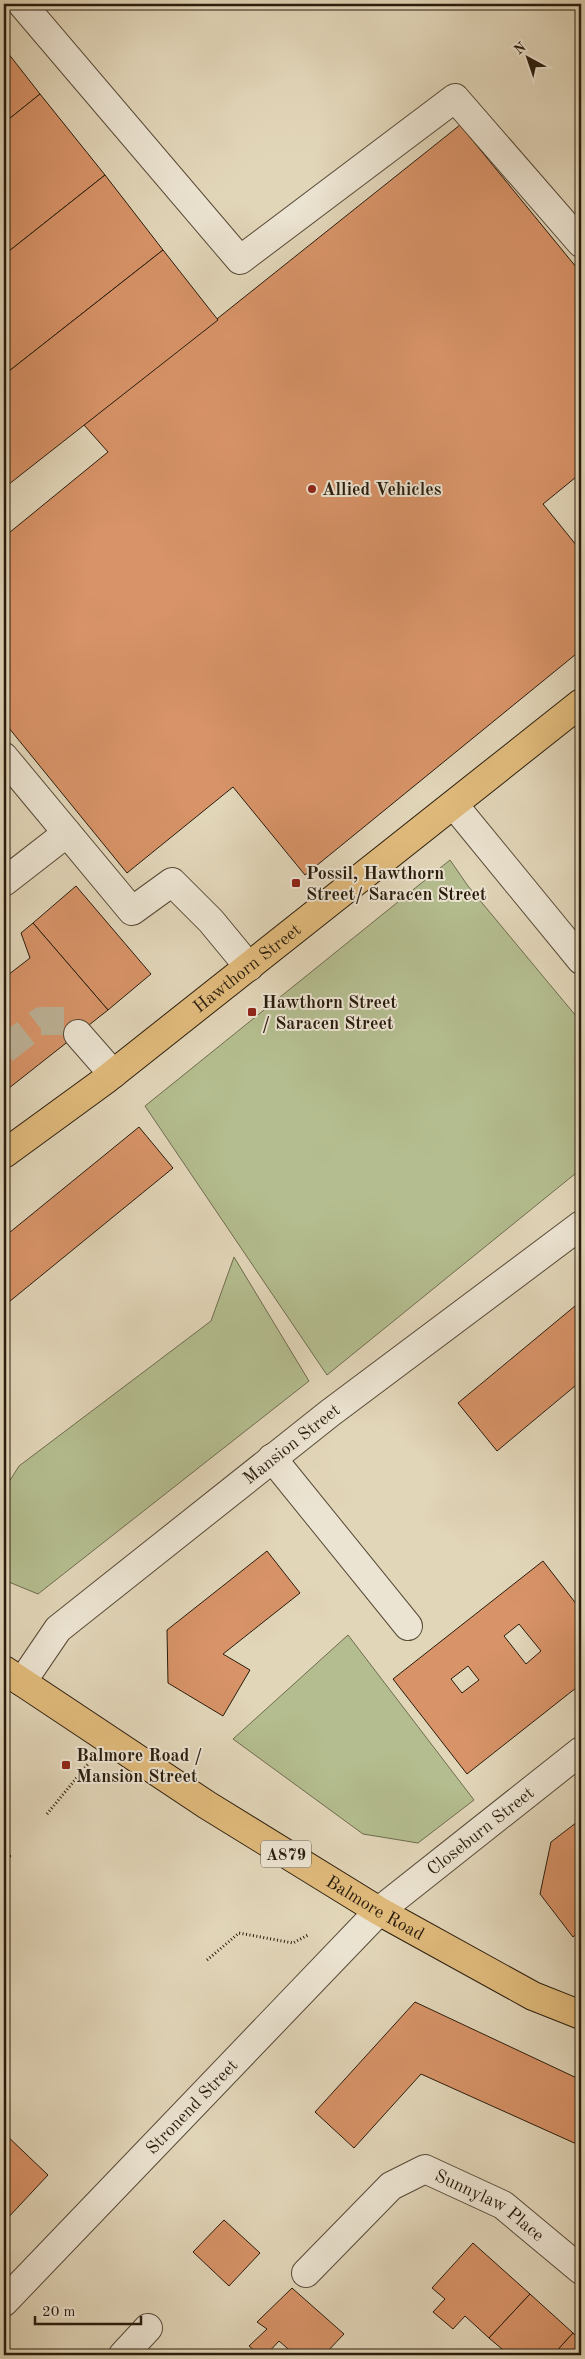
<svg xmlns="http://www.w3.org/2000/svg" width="585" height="2359" font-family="'Old Standard TT',serif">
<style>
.green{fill:#b4bd8f;stroke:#6e6c4e}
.building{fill:#d89368;stroke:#291c0c;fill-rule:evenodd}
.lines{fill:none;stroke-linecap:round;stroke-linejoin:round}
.minor-tunnel{stroke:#bdb196;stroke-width:28;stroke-dasharray:28 14;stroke-linecap:butt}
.minor-casing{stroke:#574a37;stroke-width:30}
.major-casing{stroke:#291c0c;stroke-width:30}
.path{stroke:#291c0c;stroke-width:3;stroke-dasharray:1 2.5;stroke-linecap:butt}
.minor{stroke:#ece4d2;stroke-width:28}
.major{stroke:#e1bb7c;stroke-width:28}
.poi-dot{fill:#8f2418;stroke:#ece4d2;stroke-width:2}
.labels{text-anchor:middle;stroke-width:4;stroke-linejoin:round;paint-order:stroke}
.shield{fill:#ece4d2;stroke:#645847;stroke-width:1}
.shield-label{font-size:16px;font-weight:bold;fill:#291c0c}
.poi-label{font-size:18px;font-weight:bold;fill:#291c0c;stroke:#ece4d2;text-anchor:start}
.street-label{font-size:18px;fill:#291c0c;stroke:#ece4d2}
</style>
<rect width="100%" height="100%" fill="#e2d6b9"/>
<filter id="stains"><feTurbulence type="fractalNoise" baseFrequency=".004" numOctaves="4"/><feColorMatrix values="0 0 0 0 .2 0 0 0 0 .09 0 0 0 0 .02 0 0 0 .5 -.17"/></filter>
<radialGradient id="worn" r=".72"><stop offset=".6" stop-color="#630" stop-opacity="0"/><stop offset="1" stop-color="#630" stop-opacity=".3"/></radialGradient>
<!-- green -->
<g class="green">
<path d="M450 860 468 886 581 1022V1169L327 1375 145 1106Z"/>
<path d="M234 1257 309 1381 38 1594 4 1580V1490L19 1466 211 1321Z"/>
<path d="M348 1635 474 1800 418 1843 363 1834 233 1739Z"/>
</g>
<!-- building -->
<g class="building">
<path d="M4 48 40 94 4 123Z"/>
<path d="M40 94 105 175 4 255V123Z"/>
<path d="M460 125 581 273V473L543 504 581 551V650L305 875 233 787 127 873 4 722V537L108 452 84 425Z"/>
<path d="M105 175 163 250 4 375V255Z"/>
<path d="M163 250 218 320 4 488V375Z"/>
<path d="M76 886 151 974 108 1010 33 923Z"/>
<path d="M33 923 108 1010 4 1092V978L30 958 21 933Z"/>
<path d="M139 1127 173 1168 4 1306V1237Z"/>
<path d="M581 1301V1381L497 1451 458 1403Z"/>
<path d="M267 1551 300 1593 223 1654 250 1670 223 1716 168 1683 167 1630Z"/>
<path d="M543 1561 581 1610V1684L467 1774 393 1679ZM519 1624 541 1651 526 1664 504 1636ZM468 1666 479 1680 462 1693 451 1679Z"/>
<path d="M581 1819V1930L573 1937 540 1894 551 1842Z"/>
<path d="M4 1849 11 1856 4 1864Z"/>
<path d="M415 2002 581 2080V2146L421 2074 354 2148 315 2112Z"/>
<path d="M4 2133 48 2175 4 2222Z"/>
<path d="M224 2220 260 2253 229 2286 193 2252Z"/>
<path d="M473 2243 530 2294 489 2338 465 2316 453 2329 433 2312 445 2299 432 2288Z"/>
<path d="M292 2288 344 2334 324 2355H295L279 2341 266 2355H260L249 2346 267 2329 257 2322Z"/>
<path d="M530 2294 573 2333 553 2355H509L489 2338Z"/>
<path d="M573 2333 581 2340V2355H553Z"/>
</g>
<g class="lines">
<!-- minor-tunnel -->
<path class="minor-tunnel" d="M4 1050 41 1021H65L78 1034"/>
<!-- minor casing -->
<g class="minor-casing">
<g id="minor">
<path d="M22 4 240 260 455 98 581 243"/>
<path d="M4 757 132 911 172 882 211 921 249 967"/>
<path d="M454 805 581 960"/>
<path d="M4 882 67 833"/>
<path d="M78 1034 113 1074"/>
<path d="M272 1458 408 1626"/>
<path id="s1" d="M22 1682 58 1629 330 1413 581 1225"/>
<path id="s2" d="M306 2273 391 2186 425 2169 503 2205 581 2270"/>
<path id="s3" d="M4 2302 379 1911 581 1751"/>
<path d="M123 2355 148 2328"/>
</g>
</g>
<!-- major casing -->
<g class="major-casing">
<g id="major">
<path id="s4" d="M4 1154 104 1081 581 703"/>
<path id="s5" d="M4 1670 207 1805 379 1911 533 1996 581 2015"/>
</g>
</g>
<!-- path -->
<g class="path">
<path d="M47 1814 88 1764"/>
<path d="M207 1960 239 1933 293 1943 308 1935"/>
</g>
<!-- minor -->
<use href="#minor" class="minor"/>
<!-- major -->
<use href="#major" class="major"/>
</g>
<!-- markers -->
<g class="poi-dot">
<circle cx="312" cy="489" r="5"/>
<rect x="291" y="878" width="10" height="10" rx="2.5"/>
<rect x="247" y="1007" width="10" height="10" rx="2.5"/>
<rect x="61" y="1760" width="10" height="10" rx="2.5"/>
</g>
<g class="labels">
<!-- shield labels -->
<rect class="shield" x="261" y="1840.5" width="50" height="27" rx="4"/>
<g class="shield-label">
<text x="286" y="1860">A879</text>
</g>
<!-- poi labels -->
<g class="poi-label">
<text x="322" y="495">Allied Vehicles</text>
<text x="306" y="879">Possil, Hawthorn<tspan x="306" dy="21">Street/ Saracen Street</tspan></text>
<text x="262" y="1008">Hawthorn Street<tspan x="262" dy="21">/ Saracen Street</tspan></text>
<text x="76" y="1761">Balmore Road /<tspan x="76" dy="21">Mansion Street</tspan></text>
</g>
<!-- street labels -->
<g class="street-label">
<text dy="6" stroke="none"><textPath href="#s4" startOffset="306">Hawthorn Street</textPath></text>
<text dy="6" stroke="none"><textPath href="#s1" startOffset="362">Mansion Street</textPath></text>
<text dy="6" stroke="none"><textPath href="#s3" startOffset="671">Closeburn Street</textPath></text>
<text dy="6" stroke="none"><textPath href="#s5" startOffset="441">Balmore Road</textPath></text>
<text dy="6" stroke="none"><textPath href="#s3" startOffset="271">Stronend Street</textPath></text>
<text dy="6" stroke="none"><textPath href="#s2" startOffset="234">Sunnylaw Place</textPath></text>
</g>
</g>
<!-- margin -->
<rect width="585" height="2359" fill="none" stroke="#e2d6b9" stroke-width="20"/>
<rect x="5" y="5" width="575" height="2349" fill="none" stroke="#291c0c" stroke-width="2.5"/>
<rect x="10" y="10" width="565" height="2339" fill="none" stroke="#291c0c"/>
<!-- north arrow -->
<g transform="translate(528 58) rotate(320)" stroke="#ece4d2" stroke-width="4" paint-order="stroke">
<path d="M0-4L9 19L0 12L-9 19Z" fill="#291c0c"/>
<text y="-8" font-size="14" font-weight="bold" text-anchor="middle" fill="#291c0c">N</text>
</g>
<!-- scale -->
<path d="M35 2316v8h106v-8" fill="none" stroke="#291c0c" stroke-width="2.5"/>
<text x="42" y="2316" font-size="15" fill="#291c0c" stroke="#ece4d2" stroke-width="4" paint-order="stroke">20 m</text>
<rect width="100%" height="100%" filter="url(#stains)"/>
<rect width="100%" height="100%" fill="url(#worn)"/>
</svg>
